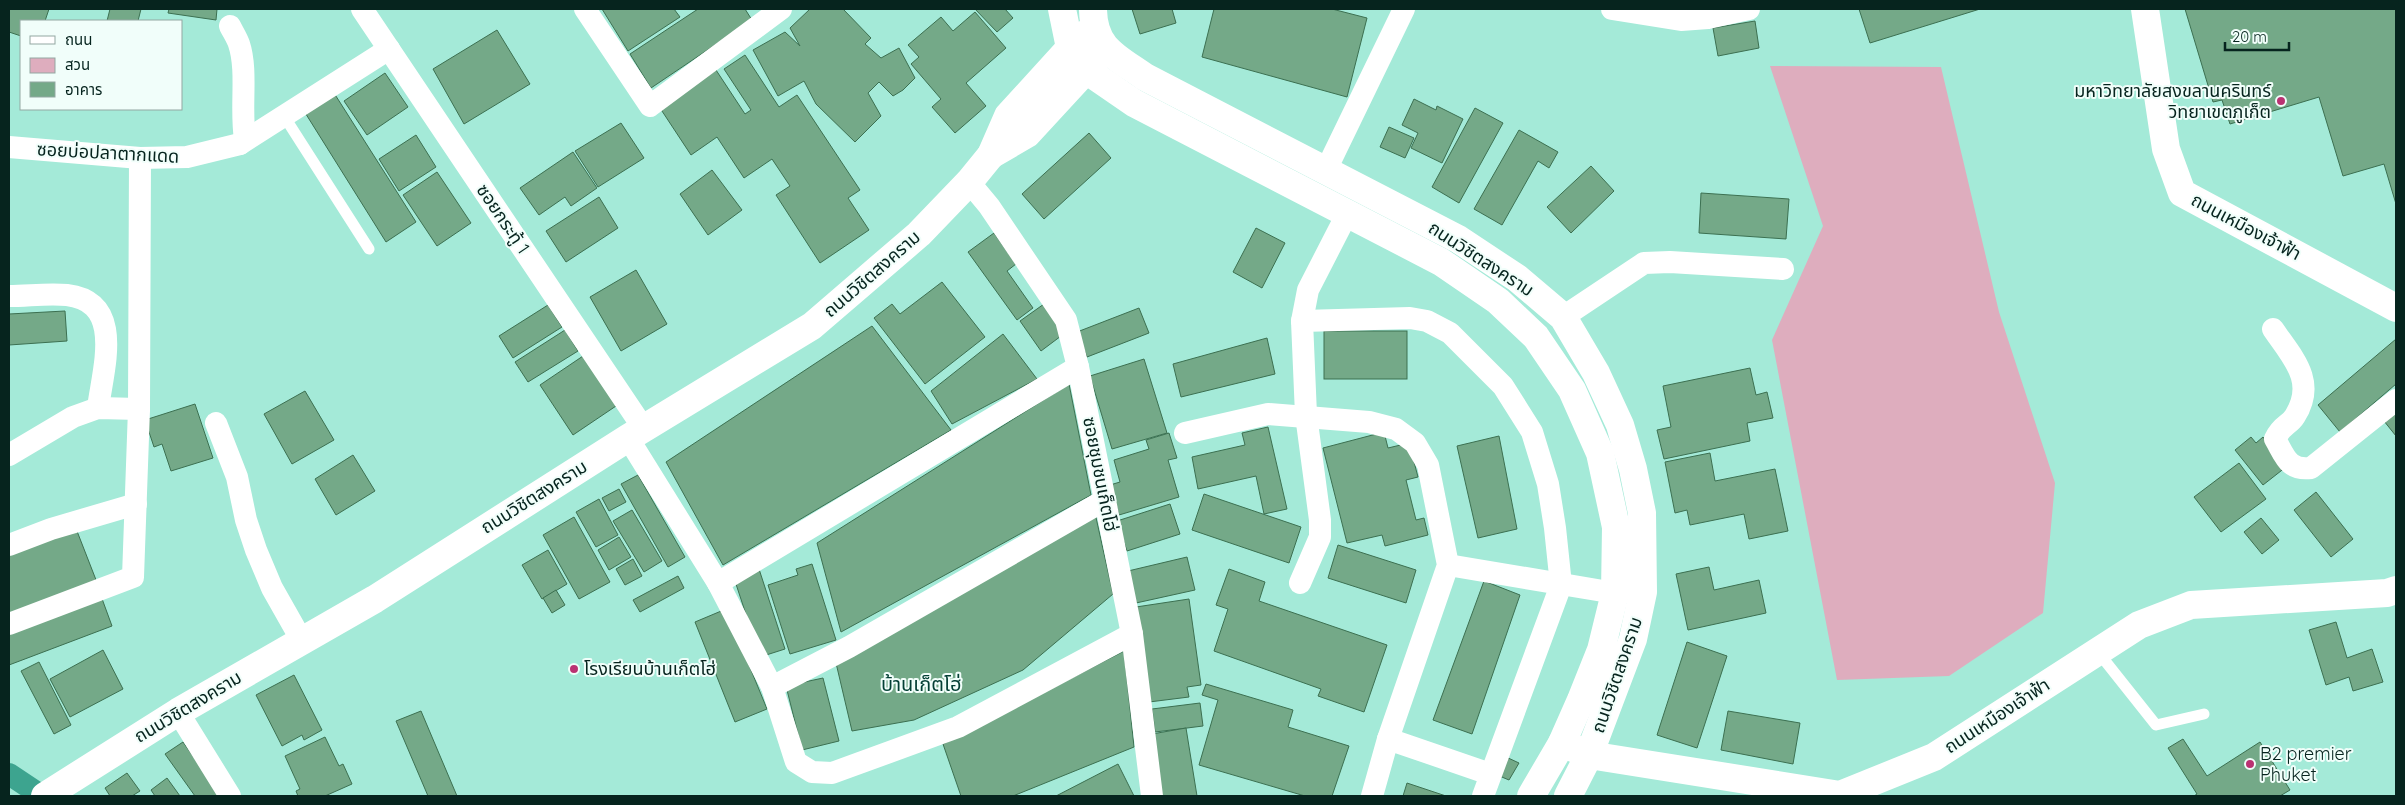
<svg xmlns="http://www.w3.org/2000/svg" width="2405" height="805" font-family="Quicksand,'Noto Sans Thai',sans-serif">
<style>
.green{fill:#deadbe}
.lines{fill:none;stroke-linecap:round;stroke-linejoin:round}
.canal{stroke:#3da48f;stroke-width:22}
.building{fill:#74a988;stroke:#3c7051}
.service{stroke:#fff;stroke-width:11}
.minor{stroke:#fff;stroke-width:22}
.tertiary{stroke:#fff;stroke-width:28}
.secondary{stroke:#fff;stroke-width:28}
.poi-dot{fill:#ba3272;stroke:#f1fefa;stroke-width:2}
.labels{text-anchor:middle;stroke-width:4;stroke-linejoin:round;paint-order:stroke}
.poi-label{font-size:18px;fill:#06241e;stroke:#f1fefa;text-anchor:start}
.street-label{font-size:18px;fill:#06241e;stroke:#f1fefa}
.quarter-label{font-size:20px;fill:#033f34;stroke:#f1fefa}
</style>
<rect width="100%" height="100%" fill="#a4ead8"/>
<!-- green -->
<path class="green" d="M1770 66 1941 67 1999 312 2055 483 2043 613 1949 676 1837 680 1772 340 1823 226Z"/>
<g class="lines">
<!-- canal -->
<path class="canal" d="M9 774 42 796"/>
</g>
<!-- building -->
<g class="building">
<path d="M9 9H49L45 21H21V36L9 32Z"/>
<path d="M110 9H141L138 21H107Z"/>
<path d="M169 9H217L216 20 168 13Z"/>
<path d="M602 9H674L680 17 628 51Z"/>
<path d="M698 9H745L752 20 651 88 630 54Z"/>
<path d="M810 9H843L871 38 865 44 881 58 899 48 915 78 903 90 893 96 879 82 868 93 881 116 855 142 816 104 804 81 778 96 753 50 785 32 800 46 790 28Z"/>
<path d="M975 9H1005L1013 18 997 32Z"/>
<path d="M1132 9H1172L1176 23 1140 34Z"/>
<path d="M1214 9H1332L1367 18 1347 97 1202 57Z"/>
<path d="M1859 9H1980L1870 43Z"/>
<path d="M2185 9H2396V204L2384 164 2343 176 2319 97 2230 124 2222 100 2213 102Z"/>
<path d="M975 12 1006 48 966 83 986 106 955 133 932 107 941 99 911 64 919 57 908 45 941 17 953 31Z"/>
<path d="M1755 21 1759 48 1718 56 1713 28Z"/>
<path d="M497 30 530 84 464 124 433 69Z"/>
<path d="M745 55 779 107 797 95 860 190 848 198 869 230 820 263 776 195 790 186 772 159 744 178 717 137 691 155 660 108 716 70 745 114 751 110 724 69Z"/>
<path d="M385 73 408 107 367 135 344 101Z"/>
<path d="M334 93 416 222 386 242 304 111Z"/>
<path d="M1414 99 1436 110 1437 106 1463 119 1442 163 1411 148 1418 133 1402 125Z"/>
<path d="M1475 108 1503 123 1459 203 1432 187Z"/>
<path d="M621 123 644 158 598 187 575 151Z"/>
<path d="M1389 127 1414 138 1405 158 1380 147Z"/>
<path d="M1519 130 1558 152 1549 168 1538 161 1502 225 1474 209Z"/>
<path d="M1089 133 1111 158 1044 219 1022 194Z"/>
<path d="M416 135 436 167 399 191 379 159Z"/>
<path d="M573 152 597 188 571 206 565 197 539 215 520 188Z"/>
<path d="M1591 166 1614 191 1571 233 1547 207Z"/>
<path d="M712 170 742 210 708 235 680 194Z"/>
<path d="M437 172 471 223 437 246 403 195Z"/>
<path d="M1701 193 1789 199 1786 239 1699 233Z"/>
<path d="M599 197 618 228 566 262 546 231Z"/>
<path d="M1256 228 1285 243 1262 288 1233 272Z"/>
<path d="M994 233 1016 264 1007 271 1033 308 1017 320 968 252Z"/>
<path d="M636 270 667 324 621 351 590 297Z"/>
<path d="M942 282 985 337 925 384 874 318 892 304 900 314Z"/>
<path d="M1044 304 1065 333 1041 351 1020 321Z"/>
<path d="M548 305 562 327 513 358 499 336Z"/>
<path d="M1139 308 1149 333 1087 357 1077 332Z"/>
<path d="M65 311 67 341 9 345V314Z"/>
<path d="M872 326 951 430 723 565 666 462Z"/>
<path d="M565 330 578 351 528 382 515 362Z"/>
<rect x="1324" y="331" width="83" height="48"/>
<path d="M1003 334 1037 379 952 424 931 391Z"/>
<path d="M1267 338 1275 374 1181 397 1173 364Z"/>
<path d="M2396 339V384L2340 432 2318 405Z"/>
<path d="M586 354 619 404 573 435 540 385Z"/>
<path d="M1144 359 1167 433 1112 449 1090 376Z"/>
<path d="M1750 368 1756 395 1767 392 1773 418 1747 423 1750 441 1664 459 1657 430 1671 427 1663 386Z"/>
<path d="M1069 384 1091 495 841 632 817 543Z"/>
<path d="M305 391 334 440 292 464 264 414Z"/>
<path d="M195 404 213 458 171 471 162 444 154 447 145 420Z"/>
<path d="M2396 411V436L2384 421Z"/>
<path d="M1268 427 1287 509 1264 514 1256 476 1198 489 1192 457 1245 445 1242 433Z"/>
<path d="M1384 432 1388 448 1409 443 1418 477 1406 480 1416 520 1424 518 1428 535 1385 546 1382 535 1347 543 1323 448Z"/>
<path d="M1169 433 1177 458 1168 460 1179 497 1119 515 1110 485 1120 482 1114 460 1149 449 1146 440Z"/>
<path d="M1499 436 1517 529 1478 538 1457 446Z"/>
<path d="M2251 437 2256 443 2263 437 2286 467 2263 485 2235 450Z"/>
<path d="M1710 453 1715 481 1775 469 1788 531 1749 539 1744 514 1690 525 1687 510 1675 513 1665 462Z"/>
<path d="M353 455 375 491 336 515 315 479Z"/>
<path d="M2239 463 2266 499 2221 532 2194 497Z"/>
<path d="M638 475 685 557 668 567 621 484Z"/>
<path d="M619 489 626 502 609 511 602 498Z"/>
<path d="M2316 492 2353 539 2331 557 2294 510Z"/>
<path d="M1204 494 1301 527 1289 563 1192 530Z"/>
<path d="M599 499 618 535 596 547 576 512Z"/>
<path d="M1170 504 1180 534 1127 551 1117 521Z"/>
<path d="M632 510 662 561 644 572 613 521Z"/>
<path d="M1095 513 1113 594 1023 670 914 720 852 731 836 663Z"/>
<path d="M574 517 610 582 579 599 543 535Z"/>
<path d="M2261 518 2279 540 2262 554 2244 532Z"/>
<path d="M75 526 98 585 9 619V552Z"/>
<path d="M619 537 631 557 609 570 598 550Z"/>
<path d="M1338 545 1416 570 1406 603 1328 578Z"/>
<path d="M548 550 567 584 542 599 522 565Z"/>
<path d="M1187 557 1195 590 1136 603 1128 571Z"/>
<path d="M633 559 642 576 625 585 616 569Z"/>
<path d="M812 564 836 640 790 654 768 585 798 575 796 569Z"/>
<path d="M1709 567 1714 590 1759 580 1766 613 1688 630 1676 574Z"/>
<path d="M759 569 785 649 760 657 734 578Z"/>
<path d="M1229 569 1265 582 1259 601 1387 645 1364 712 1318 696 1321 689 1214 651 1228 609 1216 605Z"/>
<path d="M678 576 684 588 640 612 633 600Z"/>
<path d="M1484 581 1520 595 1472 734 1433 720Z"/>
<path d="M556 590 565 605 552 613 543 598Z"/>
<path d="M101 596 112 626 9 665V631Z"/>
<path d="M1189 599 1201 685 1187 687 1189 697 1149 702 1136 607Z"/>
<path d="M726 609 767 709 735 722 695 622Z"/>
<path d="M2336 622 2347 658 2372 649 2383 682 2353 691 2349 677 2326 685 2309 630Z"/>
<path d="M1687 642 1727 656 1697 748 1657 735Z"/>
<path d="M103 650 123 689 70 717 50 679Z"/>
<path d="M1124 651 1134 747 1013 796H961L943 744Z"/>
<path d="M39 662 71 725 54 734 21 671Z"/>
<path d="M294 675 322 730 304 740 302 735 282 746 256 695Z"/>
<path d="M823 678 839 741 802 750 786 686Z"/>
<path d="M1206 684 1293 710 1288 727 1349 746 1332 796H1305L1199 765 1218 700 1202 695Z"/>
<path d="M1200 703 1203 726 1155 732 1152 709Z"/>
<path d="M421 711 457 796H428L396 721Z"/>
<path d="M1728 711 1800 723 1793 764 1721 750Z"/>
<path d="M1186 728 1197 796H1162L1152 734Z"/>
<path d="M325 737 339 766 343 764 352 784 325 796H298L296 791 300 789 285 756Z"/>
<path d="M2183 739 2207 776 2260 742 2290 790 2280 796H2194L2197 794 2168 748Z"/>
<path d="M183 742 221 796H195L165 754Z"/>
<path d="M1506 757 1519 763 1509 780 1497 775Z"/>
<path d="M1118 764 1134 796H1056Z"/>
<path d="M127 773 140 791 132 796H110L105 788Z"/>
<path d="M167 778 180 796H155L151 790Z"/>
<path d="M1407 783 1446 796H1403Z"/>
</g>
<g class="lines">
<!-- service -->
<g class="service">
<path d="M284 116 369 249"/>
<path d="M2098 652 2156 725 2204 714"/>
</g>
<!-- minor -->
<g class="minor">
<path d="M362 9 644 429"/>
<path d="M585 9 650 106 781 9"/>
<path d="M1612 9 1681 20 1708 18 1749 9"/>
<path d="M230 26C233 32 237 38 239 44 248 71 240 109 245 139L240 144"/>
<path d="M9 147 140 158 187 157 240 144 389 49"/>
<path d="M1326 170 1404 9"/>
<path d="M969 182 989 206 1066 320 1078 367 1132 634 1152 796"/>
<path d="M9 296C28 296 48 293 67 295 125 302 103 368 98 408"/>
<path d="M1563 317 1644 263 1670 262 1783 269"/>
<path d="M1302 321 1308 290 1347 214"/>
<path d="M2273 329C2292 357 2317 381 2295 416 2289 426 2282 424 2275 439 2285 456 2288 471 2311 468L2396 400"/>
<path d="M216 423 237 477 246 520 256 550 272 588 302 641"/>
<path d="M1185 433 1268 414 1369 422 1396 429 1415 443 1428 465 1448 565 1388 739 1372 796"/>
<path d="M628 438 718 583 772 687 796 762 812 772 832 773 958 727 1132 634"/>
<path d="M9 455 73 417 98 408 139 409"/>
<path d="M9 545 51 529 136 504"/>
<path d="M1448 565 1615 593"/>
<path d="M718 583 1078 367"/>
<path d="M1300 583 1320 537V520L1306 415 1302 321 1410 318 1427 321 1450 333 1503 386 1532 432 1548 484 1555 528 1561 585 1483 796"/>
<path d="M9 624 133 577 139 409 140 158"/>
<path d="M772 687 849 647 1105 500"/>
<path d="M178 712 230 796"/>
<path d="M1388 739 1490 774"/>
</g>
<!-- tertiary -->
<g class="tertiary">
<path d="M2145 9 2166 149 2182 193 2396 308"/>
<path d="M1562 743 1589 755 1840 795 1934 757 2139 625 2191 605 2387 593 2396 590"/>
</g>
<!-- secondary -->
<g class="secondary">
<path d="M1062 9 1070 48 1086 70 1134 103 1441 262 1498 301 1536 337 1572 390 1600 453 1616 527 1615 593 1601 650 1581 700 1562 743 1531 796"/>
<path d="M1093 10C1094 49 1117 57 1145 77L1458 239 1517 278 1563 317 1596 373 1620 425 1633 469 1642 513 1643 592 1633 639 1589 755 1568 796"/>
<path d="M991 155 1027 134 1098 57"/>
<path d="M45 796 178 712 375 599 628 438 812 326 919 234 969 182 991 155 1008 116 1070 48 1093 28"/>
</g>
</g>
<!-- markers -->
<g class="poi-dot">
<circle cx="2281" cy="101" r="5"/>
<circle cx="574" cy="669" r="5"/>
<circle cx="2250" cy="764" r="5"/>
</g>
<g class="labels">
<!-- poi labels -->
<g class="poi-label">
<text x="2271" y="97" text-anchor="end">มหาวิทยาลัยสงขลานครินทร์<tspan x="2271" dy="21">วิทยาเขตภูเก็ต</tspan></text>
<text x="584" y="675">โรงเรียนบ้านเก็ตโฮ่</text>
<text x="2260" y="760">B2 premier<tspan x="2260" dy="21">Phuket</tspan></text>
</g>
<!-- street labels -->
<g class="street-label">
<text transform="translate(108 153) rotate(3)" y="6">ซอยบ่อปลาตากแดด</text>
<text transform="translate(503 219) rotate(56)" y="6">ซอยกระทู้ 1</text>
<text transform="translate(2246 227) rotate(28)" y="6">ถนนเหมืองเจ้าฟ้า</text>
<text transform="translate(1481 259) rotate(33)" y="6">ถนนวิชิตสงคราม</text>
<text transform="translate(872 274) rotate(-41)" y="6">ถนนวิชิตสงคราม</text>
<text transform="translate(1100 474) rotate(79)" y="6">ซอยชุมชนเก็ตโฮ่</text>
<text transform="translate(534 497) rotate(-32)" y="6">ถนนวิชิตสงคราม</text>
<text transform="translate(1617 675) rotate(-71)" y="6">ถนนวิชิตสงคราม</text>
<text transform="translate(188 707) rotate(-31)" y="6">ถนนวิชิตสงคราม</text>
<text transform="translate(1997 716) rotate(-33)" y="6">ถนนเหมืองเจ้าฟ้า</text>
</g>
<!-- quarter labels -->
<g class="quarter-label">
<text x="921" y="691">บ้านเก็ตโฮ่</text>
</g>
</g>
<!-- border -->
<rect width="2405" height="805" fill="none" stroke="#06241e" stroke-width="20"/>
<!-- legend -->
<rect x="20" y="20" width="162" height="90" fill="#f1fefa" stroke="#93a7a2"/>
<rect x="30" y="36" width="25" height="8" fill="#ffffff" stroke="#93a7a2"/>
<text x="65" y="45" font-size="15" fill="#06241e">ถนน</text>
<rect x="30" y="58" width="25" height="15" fill="#deadbe" stroke="#93a7a2"/>
<text x="65" y="70" font-size="15" fill="#06241e">สวน</text>
<rect x="30" y="82" width="25" height="15" fill="#74a988" stroke="#93a7a2"/>
<text x="65" y="95" font-size="15" fill="#06241e">อาคาร</text>
<!-- scale -->
<path d="M2225 42v8h64v-8" fill="none" stroke="#06241e" stroke-width="2.5"/>
<text x="2232" y="42" font-size="15" fill="#06241e" stroke="#f1fefa" stroke-width="4" paint-order="stroke">20 m</text>
</svg>
